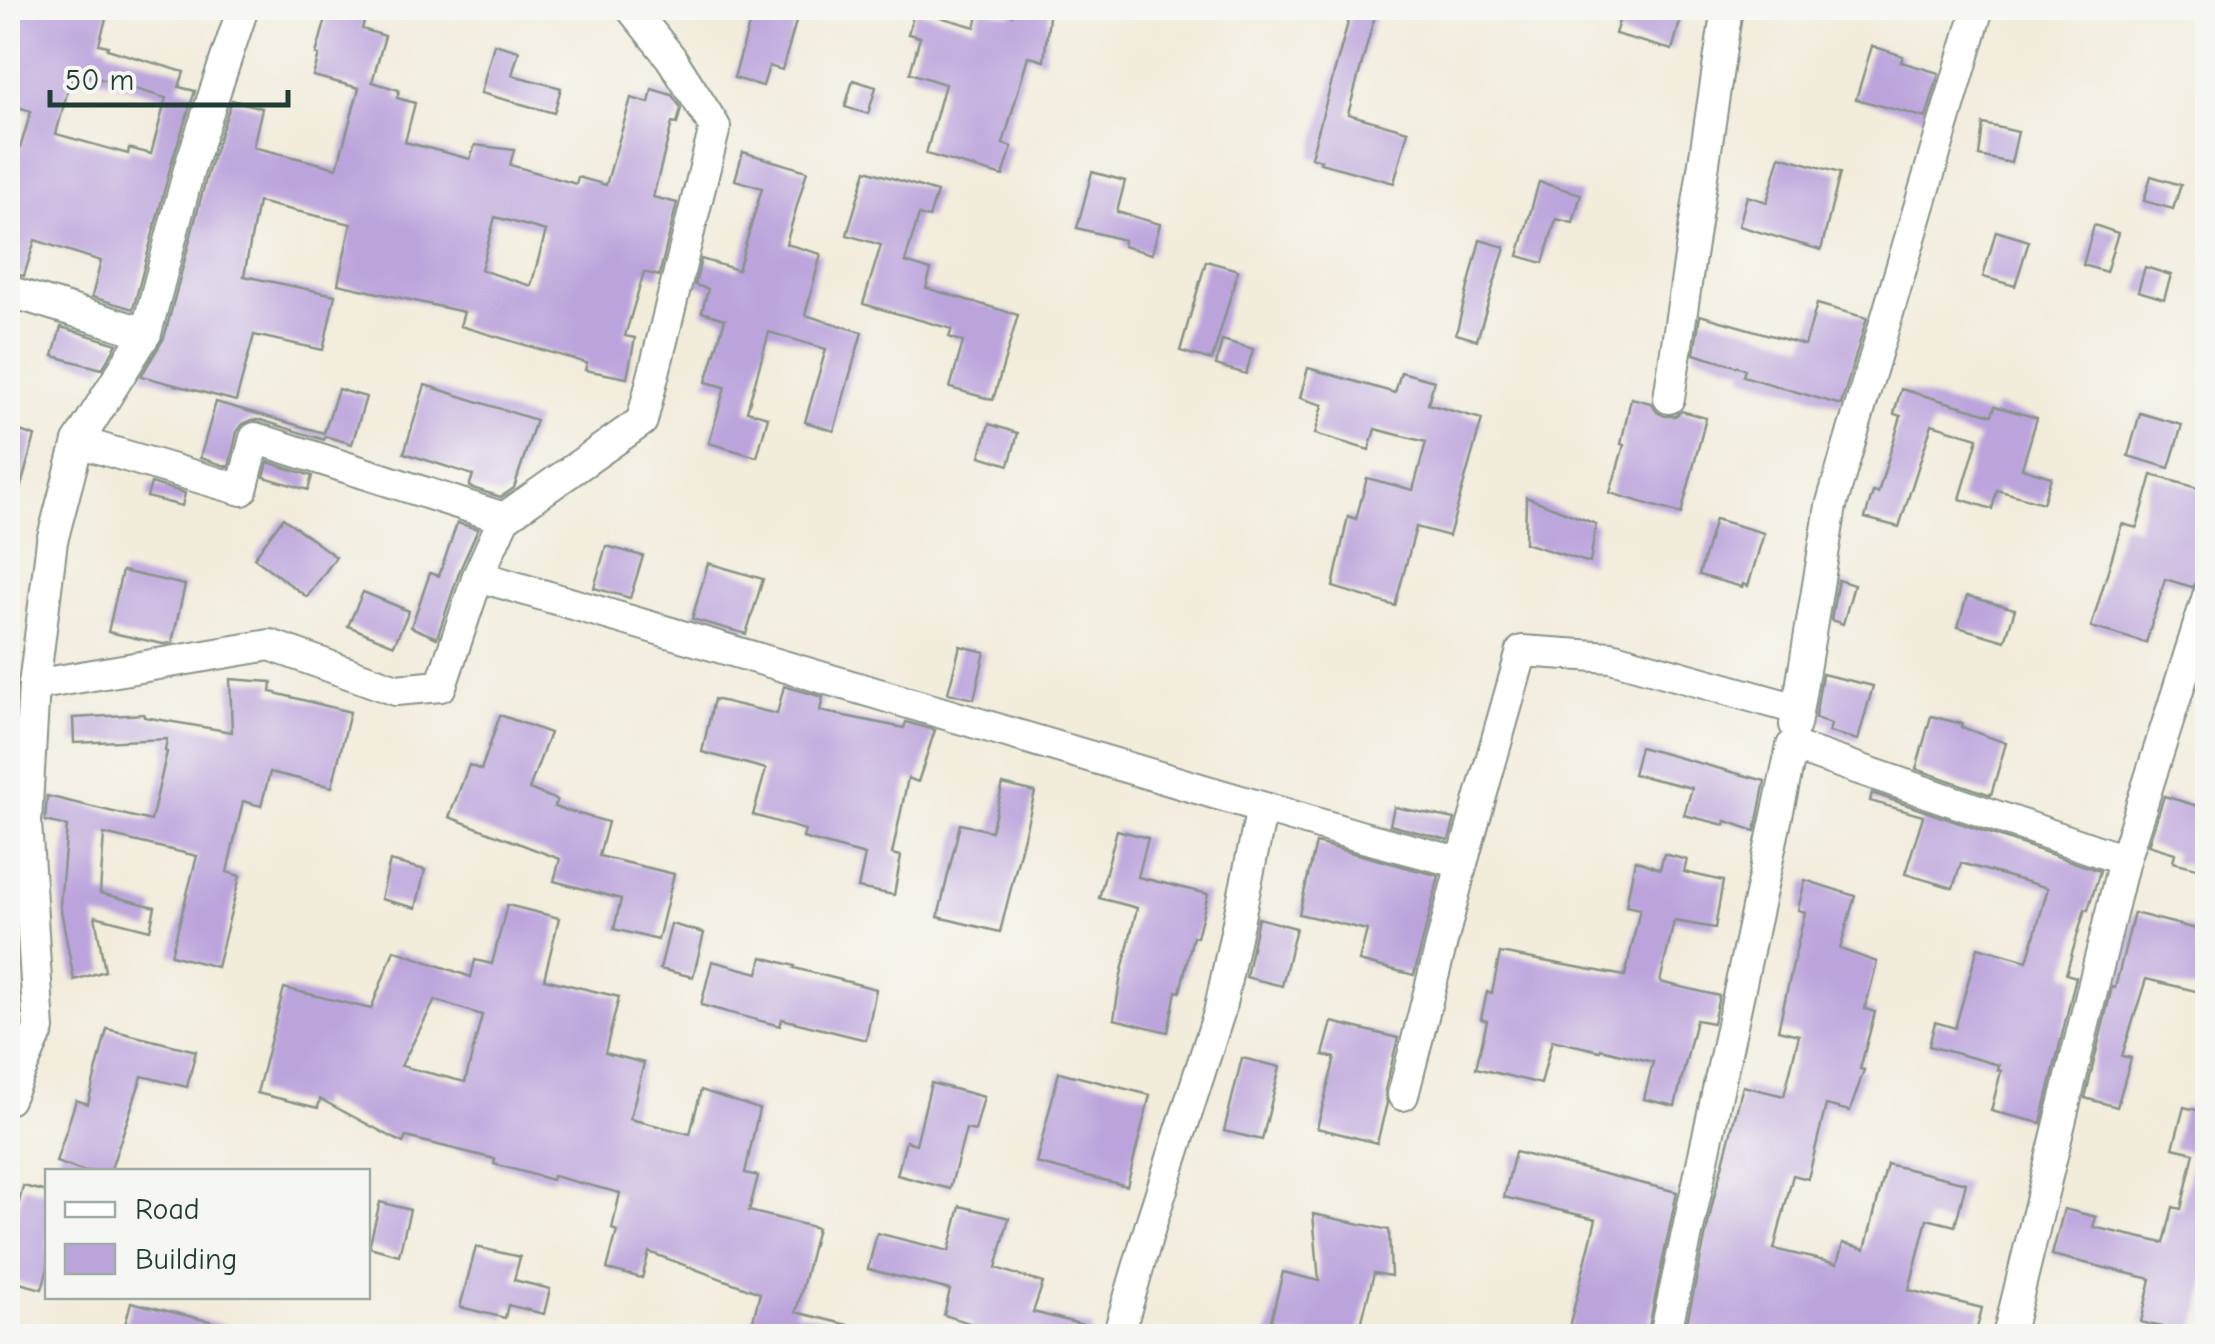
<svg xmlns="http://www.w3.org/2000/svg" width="2215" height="1344" font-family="'Comic Neue',sans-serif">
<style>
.building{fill:#bba4dc;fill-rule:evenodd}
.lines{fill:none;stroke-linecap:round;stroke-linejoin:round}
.street-casing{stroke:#889488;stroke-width:34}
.street{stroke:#fff;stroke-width:30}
</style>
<rect width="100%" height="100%" fill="#f6f6f2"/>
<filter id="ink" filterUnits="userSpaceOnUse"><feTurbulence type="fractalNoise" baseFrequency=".01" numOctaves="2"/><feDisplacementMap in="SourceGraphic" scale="20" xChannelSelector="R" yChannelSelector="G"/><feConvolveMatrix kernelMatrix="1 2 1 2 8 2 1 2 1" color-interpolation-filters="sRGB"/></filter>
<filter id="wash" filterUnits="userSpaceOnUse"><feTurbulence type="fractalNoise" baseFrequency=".0048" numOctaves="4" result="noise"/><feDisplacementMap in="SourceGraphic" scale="40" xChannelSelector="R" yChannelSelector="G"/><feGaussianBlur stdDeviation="2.25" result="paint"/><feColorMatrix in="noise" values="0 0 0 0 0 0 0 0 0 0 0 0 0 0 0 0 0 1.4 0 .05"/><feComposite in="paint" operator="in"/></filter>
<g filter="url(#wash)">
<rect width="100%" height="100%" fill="#f2ecdb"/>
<g id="blocks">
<!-- building -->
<g class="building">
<path d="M21 8H109L99 44 108 46 107 49 184 72 179 87 195 91 172 161 133 309 92 297 101 261 35 240 24 276 8 273V160L16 162 31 111 8 104V53ZM73 71 166 98 151 154 129 148 128 154 56 134Z"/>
<path d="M329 8H368L362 29 385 36 372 82 399 90 397 98 415 103 405 142 470 159 475 145 514 150 510 165 576 184 578 177 606 185 631 98 649 103 652 89 672 95 681 108 677 124 672 123 653 197 677 203 659 276 644 272 625 336 635 338 627 378 585 370 587 363 460 326 464 312 338 284 351 224 258 202 244 276 335 295 323 350 254 335 236 401 141 376 164 338 208 171 232 100 262 108 253 147 337 168 359 88 313 76 319 55 316 54ZM495 217 546 231 531 286 481 270Z"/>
<path d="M754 8H800L782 70 769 66 763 86 734 78Z"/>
<path d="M1012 8H1050L1044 61 1028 56 1003 144 1012 147 1003 176 926 154 945 84 910 73 920 37 908 34 915 10 975 27 980 9 1012 15Z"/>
<path d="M1352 8H1377L1348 114 1408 131 1394 183 1320 163 1321 160 1311 157Z"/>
<path d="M1623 8H1657L1682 15 1672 50 1615 34Z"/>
<path d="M494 44 519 51 512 75 561 88 554 113 481 93Z"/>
<path d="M1872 46 1903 56 1901 62 1939 73 1926 118 1856 99Z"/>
<path d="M853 80 876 87 868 114 845 107Z"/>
<path d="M1983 124 2018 132 2011 163 1979 156Z"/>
<path d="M743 152 807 171 786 244 821 254 805 315 862 332 834 431 805 422 826 349 769 332 747 411 768 417 757 457 709 443 725 387 706 382 725 319 702 312 708 289 695 285 701 259 738 270 762 188 735 180Z"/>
<path d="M1780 156 1840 173 1821 250 1739 226 1747 196 1767 202Z"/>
<path d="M866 170 937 192 929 218 919 215 905 262 931 270 926 288 1018 315 993 400 950 388 963 342 949 337 952 329 863 304 881 245 847 235Z"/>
<path d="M1092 172 1125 181 1117 212 1160 224 1152 254 1123 246 1124 240 1077 228Z"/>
<path d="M2151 176 2181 185 2173 209 2144 201Z"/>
<path d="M1539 182 1581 194 1573 223 1556 219 1543 263 1518 256Z"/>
<path d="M2094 225 2118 233 2106 272 2083 265Z"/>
<path d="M1996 231 2029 241 2015 286 1983 277Z"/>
<path d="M1480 240 1505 247 1477 340 1456 334Z"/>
<path d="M1206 261 1238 270 1212 360 1180 351Z"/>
<path d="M2145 267 2171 275 2164 299 2138 291Z"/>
<path d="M1817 304 1867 318 1841 405 1743 376 1745 369 1694 354 1700 315 1805 345Z"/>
<path d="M61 327 117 344 102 369 53 356Z"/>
<path d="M1222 340 1253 349 1246 374 1216 365Z"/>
<path d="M1308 368 1395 393 1401 372 1434 381 1428 404 1482 419 1449 536 1416 527 1395 606 1333 587 1348 516 1356 519 1367 478 1413 490 1426 442 1375 429 1369 450 1315 434 1323 405 1300 398Z"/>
<path d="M425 385 536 420 514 488 501 497 469 487 473 475 404 453Z"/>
<path d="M338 389 366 397 352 444 325 436 324 440 261 420H252L243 424 237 432 229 467 200 458 216 402 324 433Z"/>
<path d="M1901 389 1992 415 1995 406 2037 418 2022 468 2051 477 2043 503 1997 490 1992 509 1960 499 1978 438 1932 424 1899 527 1865 518 1873 492 1878 493 1901 416 1894 414Z"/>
<path d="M1631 398 1651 403 1657 412 1665 416H1675L1682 411 1706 418 1681 514 1610 493 1624 445 1621 444Z"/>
<path d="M2140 413 2182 425 2169 468 2128 456Z"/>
<path d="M989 424 1018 433 1009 465 980 456Z"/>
<path d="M8 427 35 436 15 506 8 505Z"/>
<path d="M268 462 312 476 308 490 264 477Z"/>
<path d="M2152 475 2208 491V578L2196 582 2192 587 2165 579 2146 643 2091 627 2122 524 2137 528Z"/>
<path d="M151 483 185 493 182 506 147 497Z"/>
<path d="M1526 497 1596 524 1590 563 1525 543Z"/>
<path d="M283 518 336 557 307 597 254 558Z"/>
<path d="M1715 519 1764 533 1748 586 1743 584 1742 587 1699 575Z"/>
<path d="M457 523 478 529 460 570 437 638 411 627 430 573 439 576Z"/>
<path d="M606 546 643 556 630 598 594 588Z"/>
<path d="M708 563 763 579 746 634 692 619Z"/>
<path d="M122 571 185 585 172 643 163 644 108 632Z"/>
<path d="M1838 580 1854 585 1843 624 1831 620Z"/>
<path d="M363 592 409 611 394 645 348 626Z"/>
<path d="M1967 596 2015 609 2005 641 1958 627Z"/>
<path d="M960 646 985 652 974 699 948 693Z"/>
<path d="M1822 674 1873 686 1858 740 1829 732 1831 724 1815 718Z"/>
<path d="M230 679 272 682 271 692 350 712 332 787 270 772 261 806 243 801 227 872 240 876 217 967 171 955 197 856 104 834 100 893 155 907 150 930 95 916 105 971 74 980 60 905 67 826 45 821 47 796 151 821 167 752 165 751 167 739 74 743 73 718 144 714V717L232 732Z"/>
<path d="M784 686 823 697 820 711 904 728 906 722 935 730 918 782 908 778 892 854 901 856 894 895 858 888 865 855 803 838 805 830 753 815 766 769 702 752 714 699 777 714Z"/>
<path d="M500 715 550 733 529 789 557 800 554 807 608 822 599 856 674 874 658 940 614 929 621 899 554 881 560 859 449 817 469 765 481 770Z"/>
<path d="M1931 716 1962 724 1961 727 2006 743 1991 795 1916 769Z"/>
<path d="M1640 747 1765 781 1755 831 1726 821 1725 825 1684 815 1692 788 1633 774Z"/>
<path d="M1003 784 1035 792 1000 932 938 917 960 824 991 831Z"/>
<path d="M1872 793 2100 871 2088 910 2085 909 2066 974 2076 977 2041 1123 1991 1111 2001 1071 1998 1070 1999 1065 1929 1046 1935 1022 1955 1028 1978 947 2027 961 2048 888 1961 863 1953 888 1905 874 1923 816 1870 801Z"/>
<path d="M2164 796 2208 809V871L2173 862 2175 853 2148 845Z"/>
<path d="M1394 807 1455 819 1449 840 1390 825Z"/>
<path d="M1117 830 1148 838 1138 877 1208 894 1197 937 1193 936 1180 992 1176 991 1168 1032 1114 1019 1121 975 1137 908 1099 898Z"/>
<path d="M1316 843 1439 876 1414 975 1359 961 1367 930 1299 914Z"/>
<path d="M1664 854 1687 860 1684 872 1723 881 1715 928 1674 921 1660 982 1719 996 1713 1023 1696 1020 1675 1106 1644 1099 1653 1062 1601 1049 1600 1051 1552 1040 1541 1084 1476 1068 1487 1021 1481 1019 1487 992 1492 993 1500 953 1625 976 1640 909 1626 906 1635 860 1660 869Z"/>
<path d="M390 861 425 870 416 908 381 899Z"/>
<path d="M1805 880 1855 896 1840 949 1877 962 1865 1009 1875 1012 1860 1069 1864 1070 1850 1111 1826 1105 1808 1179 1793 1175 1774 1249 1837 1264 1843 1243 1865 1249 1887 1164 1966 1183 1955 1226 1927 1219 1909 1290 1982 1308 1975 1336H1684L1713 1201 1743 1086 1784 1096 1799 1035 1778 1030 1805 912 1798 910Z"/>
<path d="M507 905 559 918 544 979 619 997 605 1053 644 1063 630 1119 690 1134 701 1090 759 1109 745 1173 758 1176 749 1211 817 1228 796 1312 856 1327 855 1336H749L760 1293 649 1252 642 1278 607 1269 617 1231 612 1229 620 1193 553 1176 552 1180 494 1164 495 1159 406 1137 403 1143 320 1099 318 1108 257 1093 284 988 371 1009 394 950 471 977 475 960 492 964ZM435 1000 482 1015 465 1082 401 1066Z"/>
<path d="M2134 913 2208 932V994L2146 979 2122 1056 2131 1058 2117 1107 2085 1098 2112 987 2115 988Z"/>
<path d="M1258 918 1296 928 1282 986 1246 977Z"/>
<path d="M671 924 704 933 693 977 660 969Z"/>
<path d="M762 957 795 966 794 968 876 989 866 1040 782 1019 780 1026 701 1005 712 961 758 973Z"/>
<path d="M1332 1022 1398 1038 1385 1090 1387 1103 1377 1143 1317 1128 1335 1058 1323 1055Z"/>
<path d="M107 1029 196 1051 187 1087 142 1076 110 1172H85L56 1162 76 1100 88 1104Z"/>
<path d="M1242 1058 1280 1067 1262 1140 1224 1131Z"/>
<path d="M1059 1072 1150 1095 1127 1186 1036 1163Z"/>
<path d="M931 1083 984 1097 975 1131 966 1129 950 1189 897 1175 906 1141 916 1144Z"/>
<path d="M2184 1107 2208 1113V1274L2194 1335 2141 1322 2151 1279 2052 1255 2064 1209 2096 1217 2093 1227 2164 1243 2173 1207 2181 1209 2194 1153 2173 1148Z"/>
<path d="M1515 1152 1677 1192 1647 1336H1567L1596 1219 1504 1197Z"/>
<path d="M23 1186 48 1192V1268L42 1289 8 1280V1248Z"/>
<path d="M380 1202 410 1210 399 1255 369 1247Z"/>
<path d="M960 1206 1009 1218 996 1268 1043 1283 1033 1312 1092 1327 1091 1336H969L973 1324 944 1315 950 1290 868 1269 877 1233 949 1251Z"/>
<path d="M1313 1214 1389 1230 1391 1276 1374 1273 1358 1336H1267L1283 1272 1319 1281Z"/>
<path d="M476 1247 520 1257 514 1280 550 1289 544 1314 508 1305 505 1318 460 1307Z"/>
<path d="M131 1302 233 1327 232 1336H122Z"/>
</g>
</g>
</g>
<g filter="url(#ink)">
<use href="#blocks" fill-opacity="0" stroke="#889488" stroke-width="2.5"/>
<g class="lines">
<!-- street casing -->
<g class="street-casing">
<g id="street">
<path d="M8 291 146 333"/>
<path d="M1669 398 1727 8"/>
<path d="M78 442 242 490 255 438 504 518"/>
<path d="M478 576 1363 837 1462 863 1522 651 1611 657 1797 709"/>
<path d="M34 685 270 645 396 690 441 686 478 576 504 518 642 421 715 127 671 58 631 8"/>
<path d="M1795 725 1831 506 1978 8"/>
<path d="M1403 1095 1462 863"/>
<path d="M8 1099 39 1029 26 822 34 685 52 541 78 442 146 333 190 166 243 8"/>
<path d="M1118 1336 1153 1217 1219 1013 1262 808"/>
<path d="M1665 1336 1792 746 2124 860"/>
<path d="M2008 1336 2124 860 2208 596"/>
</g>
</g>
<!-- street -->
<use href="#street" class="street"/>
</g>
</g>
<!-- margin -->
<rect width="2215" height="1344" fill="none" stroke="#f6f6f2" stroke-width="40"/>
<!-- legend -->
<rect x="45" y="1169" width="325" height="130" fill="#f6f6f2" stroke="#a0aca6" stroke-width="2.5"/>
<rect x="65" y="1202" width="50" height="15" fill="#ffffff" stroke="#a0aca6" stroke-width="2.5"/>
<text x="135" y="1219" font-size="30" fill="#1f3d34">Road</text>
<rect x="65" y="1244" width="50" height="30" fill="#bba4dc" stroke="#a0aca6" stroke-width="2.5"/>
<text x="135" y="1269" font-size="30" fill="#1f3d34">Building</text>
<!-- scale -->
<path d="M50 90v15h238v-15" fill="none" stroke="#1f3d34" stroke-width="5"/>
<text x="65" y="90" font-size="30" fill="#1f3d34" stroke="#f6f6f2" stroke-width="8" paint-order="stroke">50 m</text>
</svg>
